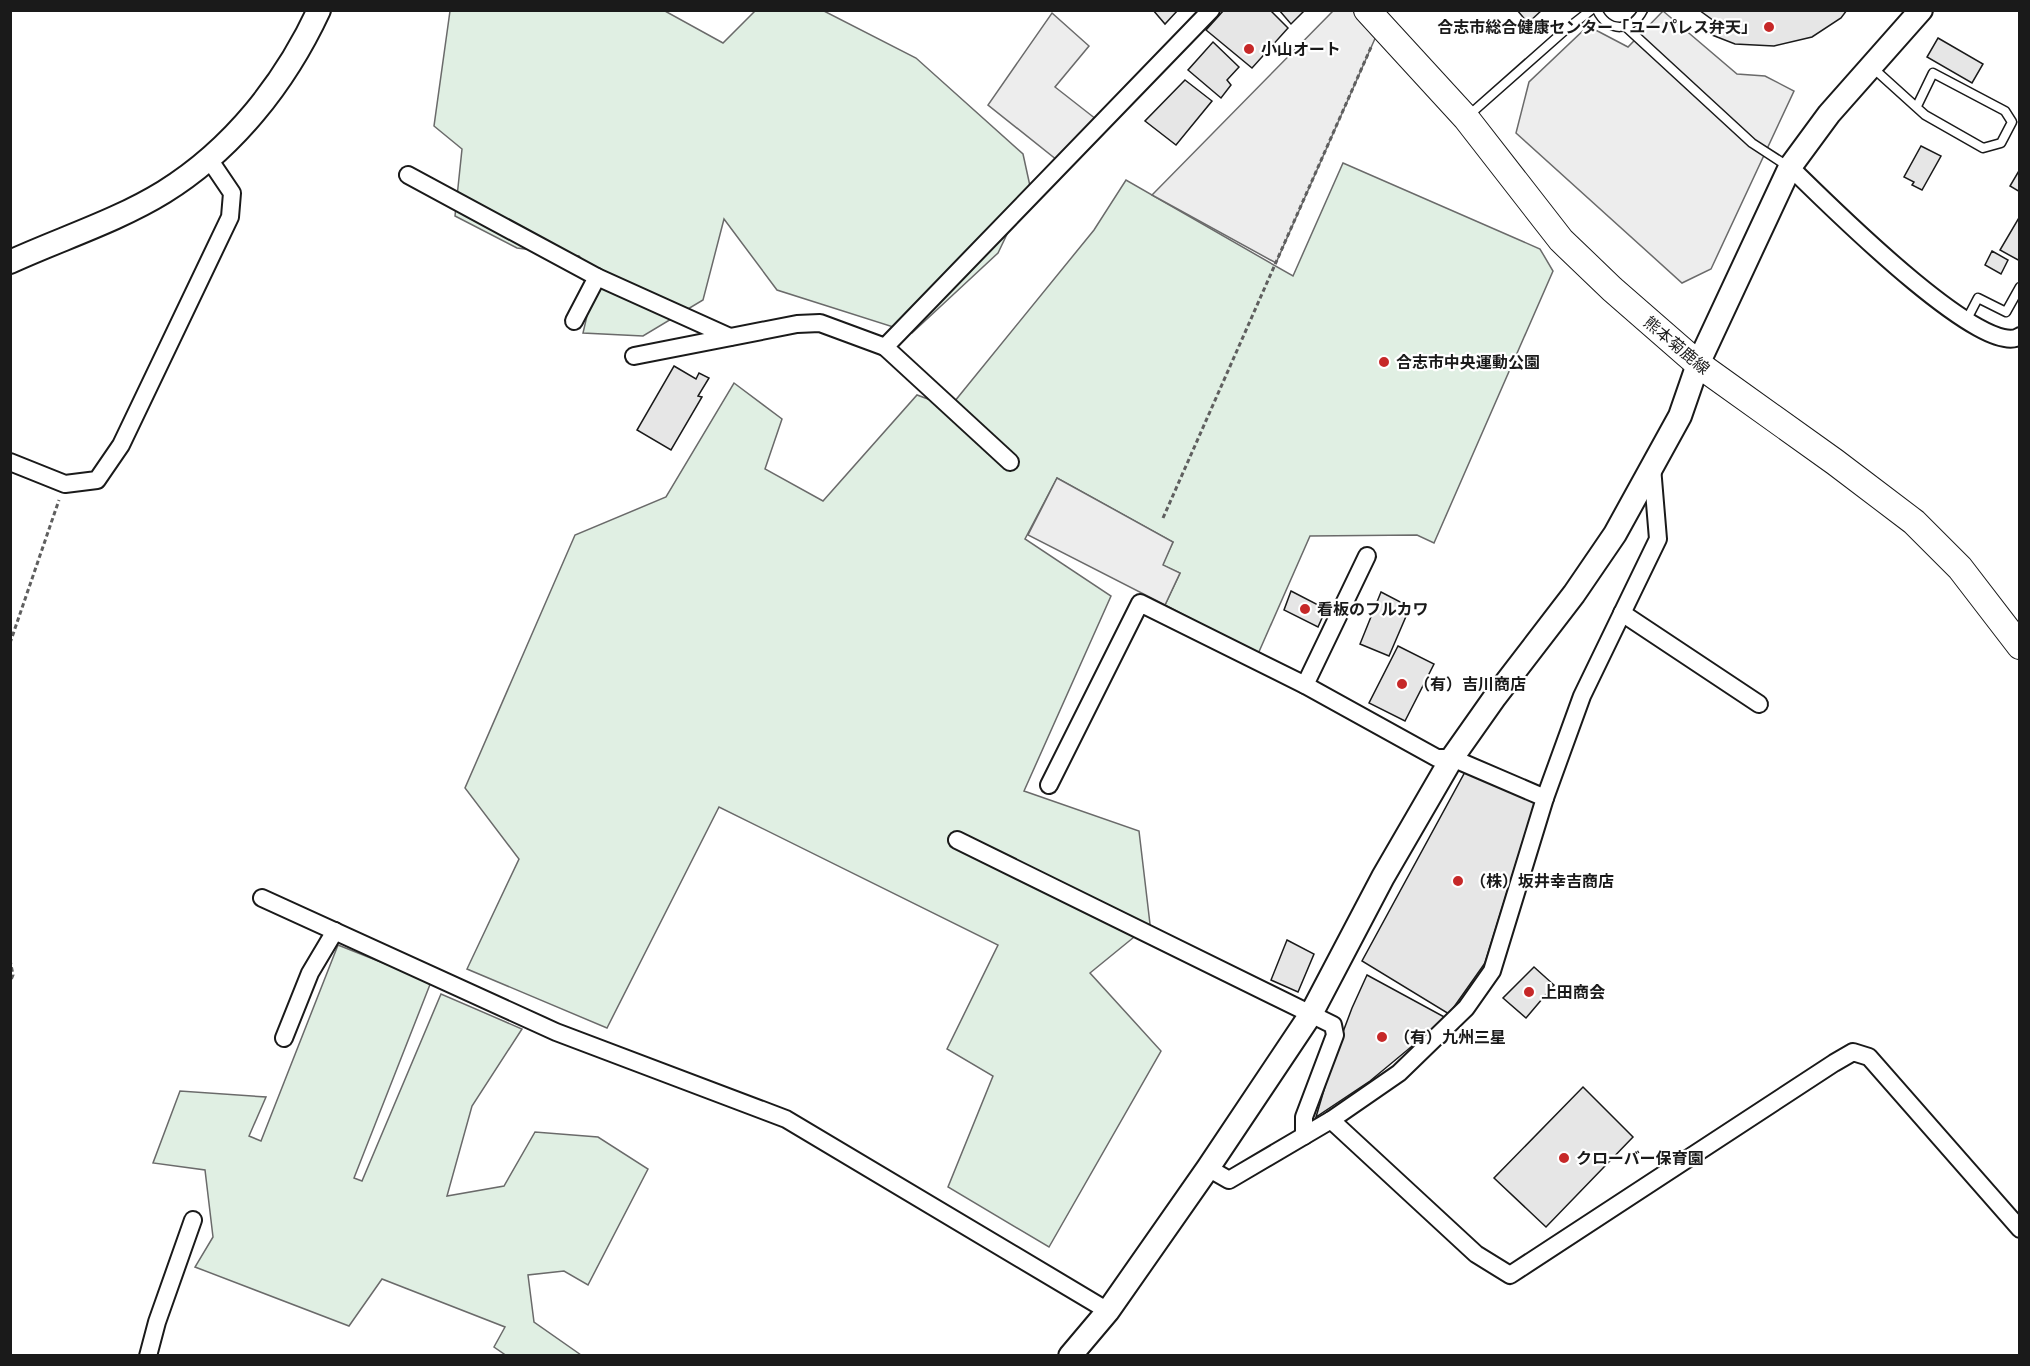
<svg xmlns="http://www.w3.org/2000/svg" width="2030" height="1366" font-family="Lato,'Noto Sans JP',sans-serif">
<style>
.green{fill:#e0efe3;stroke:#6a6a6a;stroke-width:1.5}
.parking{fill:#ededed;stroke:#6a6a6a;stroke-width:1.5}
.building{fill:#e6e6e6;stroke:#1a1a1a;stroke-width:1.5}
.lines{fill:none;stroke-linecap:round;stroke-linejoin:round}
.lane-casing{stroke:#1a1a1a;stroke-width:11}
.street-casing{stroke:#1a1a1a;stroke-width:20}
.secondary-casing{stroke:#1a1a1a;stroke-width:26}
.primary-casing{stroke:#1a1a1a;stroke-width:28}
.path{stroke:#5f5f5f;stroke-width:3;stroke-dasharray:4.5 3;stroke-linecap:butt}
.lane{stroke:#fff;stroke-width:8}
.street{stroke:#fff;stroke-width:16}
.secondary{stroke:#fff;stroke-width:22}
.primary{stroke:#fff;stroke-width:26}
.poi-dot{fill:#c62828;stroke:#fff;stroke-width:2}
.labels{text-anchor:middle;stroke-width:4.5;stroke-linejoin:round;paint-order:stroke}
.poi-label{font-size:16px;font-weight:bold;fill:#1a1a1a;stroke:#fff;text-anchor:start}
.street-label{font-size:16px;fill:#1a1a1a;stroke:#fff}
</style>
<rect width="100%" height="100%" fill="#fff"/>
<!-- green -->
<g class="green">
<path d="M450 11H665L723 43 755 11H824L916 58 1023 154 1030 186 998 253 912 333 777 290 724 219 703 300 643 336 583 333 596 277 579 256 517 248 455 216 462 149 434 126Z"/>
<path d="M1343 163 1540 249 1553 271 1434 543 1417 535 1310 536 1258 654 1165 605 1180 573 1162 565 1173 542 1057 478 1025 539 1111 596 1024 791 1139 831 1150 924 1090 973 1161 1051 1049 1247 948 1187 993 1076 947 1049 998 945 719 807 607 1028 467 969 519 859 465 788 575 535 666 497 734 383 782 419 765 469 823 501 917 395 950 407 1094 230 1126 180 1293 276Z"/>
<path d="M338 945 431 982 354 1178 362 1181 441 994 522 1029 472 1106 447 1196 504 1186 535 1132 598 1137 648 1169 588 1285 564 1271 528 1275 534 1322 581 1355 507 1356 494 1347 505 1327 382 1279 349 1326 195 1267 213 1237 205 1170 153 1163 180 1091 266 1097 249 1136 261 1141Z"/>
</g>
<!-- parking -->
<g class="parking">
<path d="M1333 11H1367L1381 25 1276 263 1152 195Z"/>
<path d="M1663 11 1737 74 1765 76 1794 91 1711 269 1682 283 1516 133 1529 82 1588 26 1628 47Z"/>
<path d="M1052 13 1089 46 1055 87 1101 123 1062 164 988 105Z"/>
<path d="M1057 478 1173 542 1163 565 1180 573 1165 605 1028 535Z"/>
</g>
<!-- building -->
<g class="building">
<path d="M1153 10H1178L1165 24Z"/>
<path d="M1224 10H1270L1288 28 1252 68 1206 30Z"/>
<path d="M1279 10H1305L1291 24Z"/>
<path d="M1517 10H1542L1528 23Z"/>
<path d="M1699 10H1847L1841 18 1812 37 1774 46 1735 44 1707 33 1714 21Z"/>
<path d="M1938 38 1983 64 1972 83 1927 57Z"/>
<path d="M1213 42 1239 67 1227 80 1231 85 1221 98 1188 70Z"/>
<path d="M1185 80 1212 101 1176 145 1145 121Z"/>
<path d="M1921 146 1941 156 1922 190 1912 185 1914 182 1904 177Z"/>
<path d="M2020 169V192L2010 186Z"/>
<path d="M2020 216V261L2000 250Z"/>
<path d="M1992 251 2008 260 2001 274 1985 265Z"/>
<path d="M674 366 696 379 699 373 709 378 698 396 702 397 671 450 637 430Z"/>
<path d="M1291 591 1326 609 1318 627 1284 610Z"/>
<path d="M1381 592 1410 607 1389 656 1360 644Z"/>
<path d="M1398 646 1434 664 1405 721 1369 703Z"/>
<path d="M1465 772 1535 802 1485 963 1449 1014 1362 961Z"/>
<path d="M1287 940 1314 954 1298 992 1271 980Z"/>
<path d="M1534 967 1554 985 1526 1018 1503 998Z"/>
<path d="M1367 975 1446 1018 1370 1081 1316 1117 1334 1056 1352 1008Z"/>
<path d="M1583 1087 1633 1137 1546 1227 1494 1178Z"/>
</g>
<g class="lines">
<!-- lane casing -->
<g class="lane-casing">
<g id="lane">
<path d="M1597 10C1608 33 1632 32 1643 10"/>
<path d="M1626 27 1752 143 1789 167"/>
<path d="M1873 68 1925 115 1983 148 2001 143 2012 122 2005 111 1933 73 1917 106"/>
<path d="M1468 116 1563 32 1591 10"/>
<path d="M1966 321 1978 298 2006 312 2020 287"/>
</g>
</g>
<!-- street casing -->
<g class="street-casing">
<g id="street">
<path d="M1790 167C1819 195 1984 362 2020 336"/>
<path d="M408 175 597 277 730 337"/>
<path d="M574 321 597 277"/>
<path d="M885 347 1010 462"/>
<path d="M634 356 797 324 820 323 885 347 1211 10"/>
<path d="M10 462 65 484 97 480 121 445 230 217 232 193 209 159"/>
<path d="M1622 613 1759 704"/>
<path d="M1305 685 1367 556"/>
<path d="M1049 785 1140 603 1305 685 1437 758H1452L1545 798"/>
<path d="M957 840 1333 1025 1335 1035 1304 1117V1136"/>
<path d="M262 898 556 1032 786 1119 1108 1311"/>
<path d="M284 1038 310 973 335 931"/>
<path d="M1331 1120 1476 1254 1510 1275 1834 1063 1853 1052 1869 1057 2020 1229"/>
<path d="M1208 1168 1229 1180 1331 1120 1399 1073 1466 1008 1492 971 1545 798 1582 696 1658 539 1652 467"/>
<path d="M148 1356 157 1322 193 1220"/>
</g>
</g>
<!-- secondary casing -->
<g class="secondary-casing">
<g id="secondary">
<path d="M10 262C60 239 117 221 164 192 233 149 285 83 319 10"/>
<path d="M1070 1356 1108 1311 1208 1168 1311 1014 1383 877 1452 758 1495 697 1574 594 1615 534 1680 416 1698 364 1790 167 1829 114 1921 10"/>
</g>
</g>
<!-- primary casing -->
<g class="primary-casing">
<path id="primary" d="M1367 10 1466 118 1561 240 1612 289 1698 364 1835 462 1914 522 1960 568 2020 646"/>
</g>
<!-- path -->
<g class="path">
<path d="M1163 518 1372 45"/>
<path d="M10 643 59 500"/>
<path d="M10 960 13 975 10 982"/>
</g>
<!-- lane -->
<use href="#lane" class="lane"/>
<!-- street -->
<use href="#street" class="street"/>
<!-- secondary -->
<use href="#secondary" class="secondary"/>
<!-- primary -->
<use href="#primary" class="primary"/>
</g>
<!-- markers -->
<g class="poi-dot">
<circle cx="1769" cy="27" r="6"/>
<circle cx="1249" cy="49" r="6"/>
<circle cx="1384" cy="362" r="6"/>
<circle cx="1305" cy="609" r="6"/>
<circle cx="1402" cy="684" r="6"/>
<circle cx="1458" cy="881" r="6"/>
<circle cx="1529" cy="992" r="6"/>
<circle cx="1382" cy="1037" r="6"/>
<circle cx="1564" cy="1158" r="6"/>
</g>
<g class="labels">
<!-- poi labels -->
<g class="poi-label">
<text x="1757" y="33" text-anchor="end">合志市総合健康センター「ユーパレス弁天」</text>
<text x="1261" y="55">小山オート</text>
<text x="1396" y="368">合志市中央運動公園</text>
<text x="1317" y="615">看板のフルカワ</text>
<text x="1414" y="690">（有）吉川商店</text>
<text x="1470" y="887">（株）坂井幸吉商店</text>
<text x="1541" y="998">上田商会</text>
<text x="1394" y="1043">（有）九州三星</text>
<text x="1576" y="1164">クローバー保育園</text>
</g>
<!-- street labels -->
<g class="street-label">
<text transform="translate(1677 345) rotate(40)" y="6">熊本菊鹿線</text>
</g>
</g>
<!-- border -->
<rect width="2030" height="1366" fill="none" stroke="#1a1a1a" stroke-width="24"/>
</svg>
